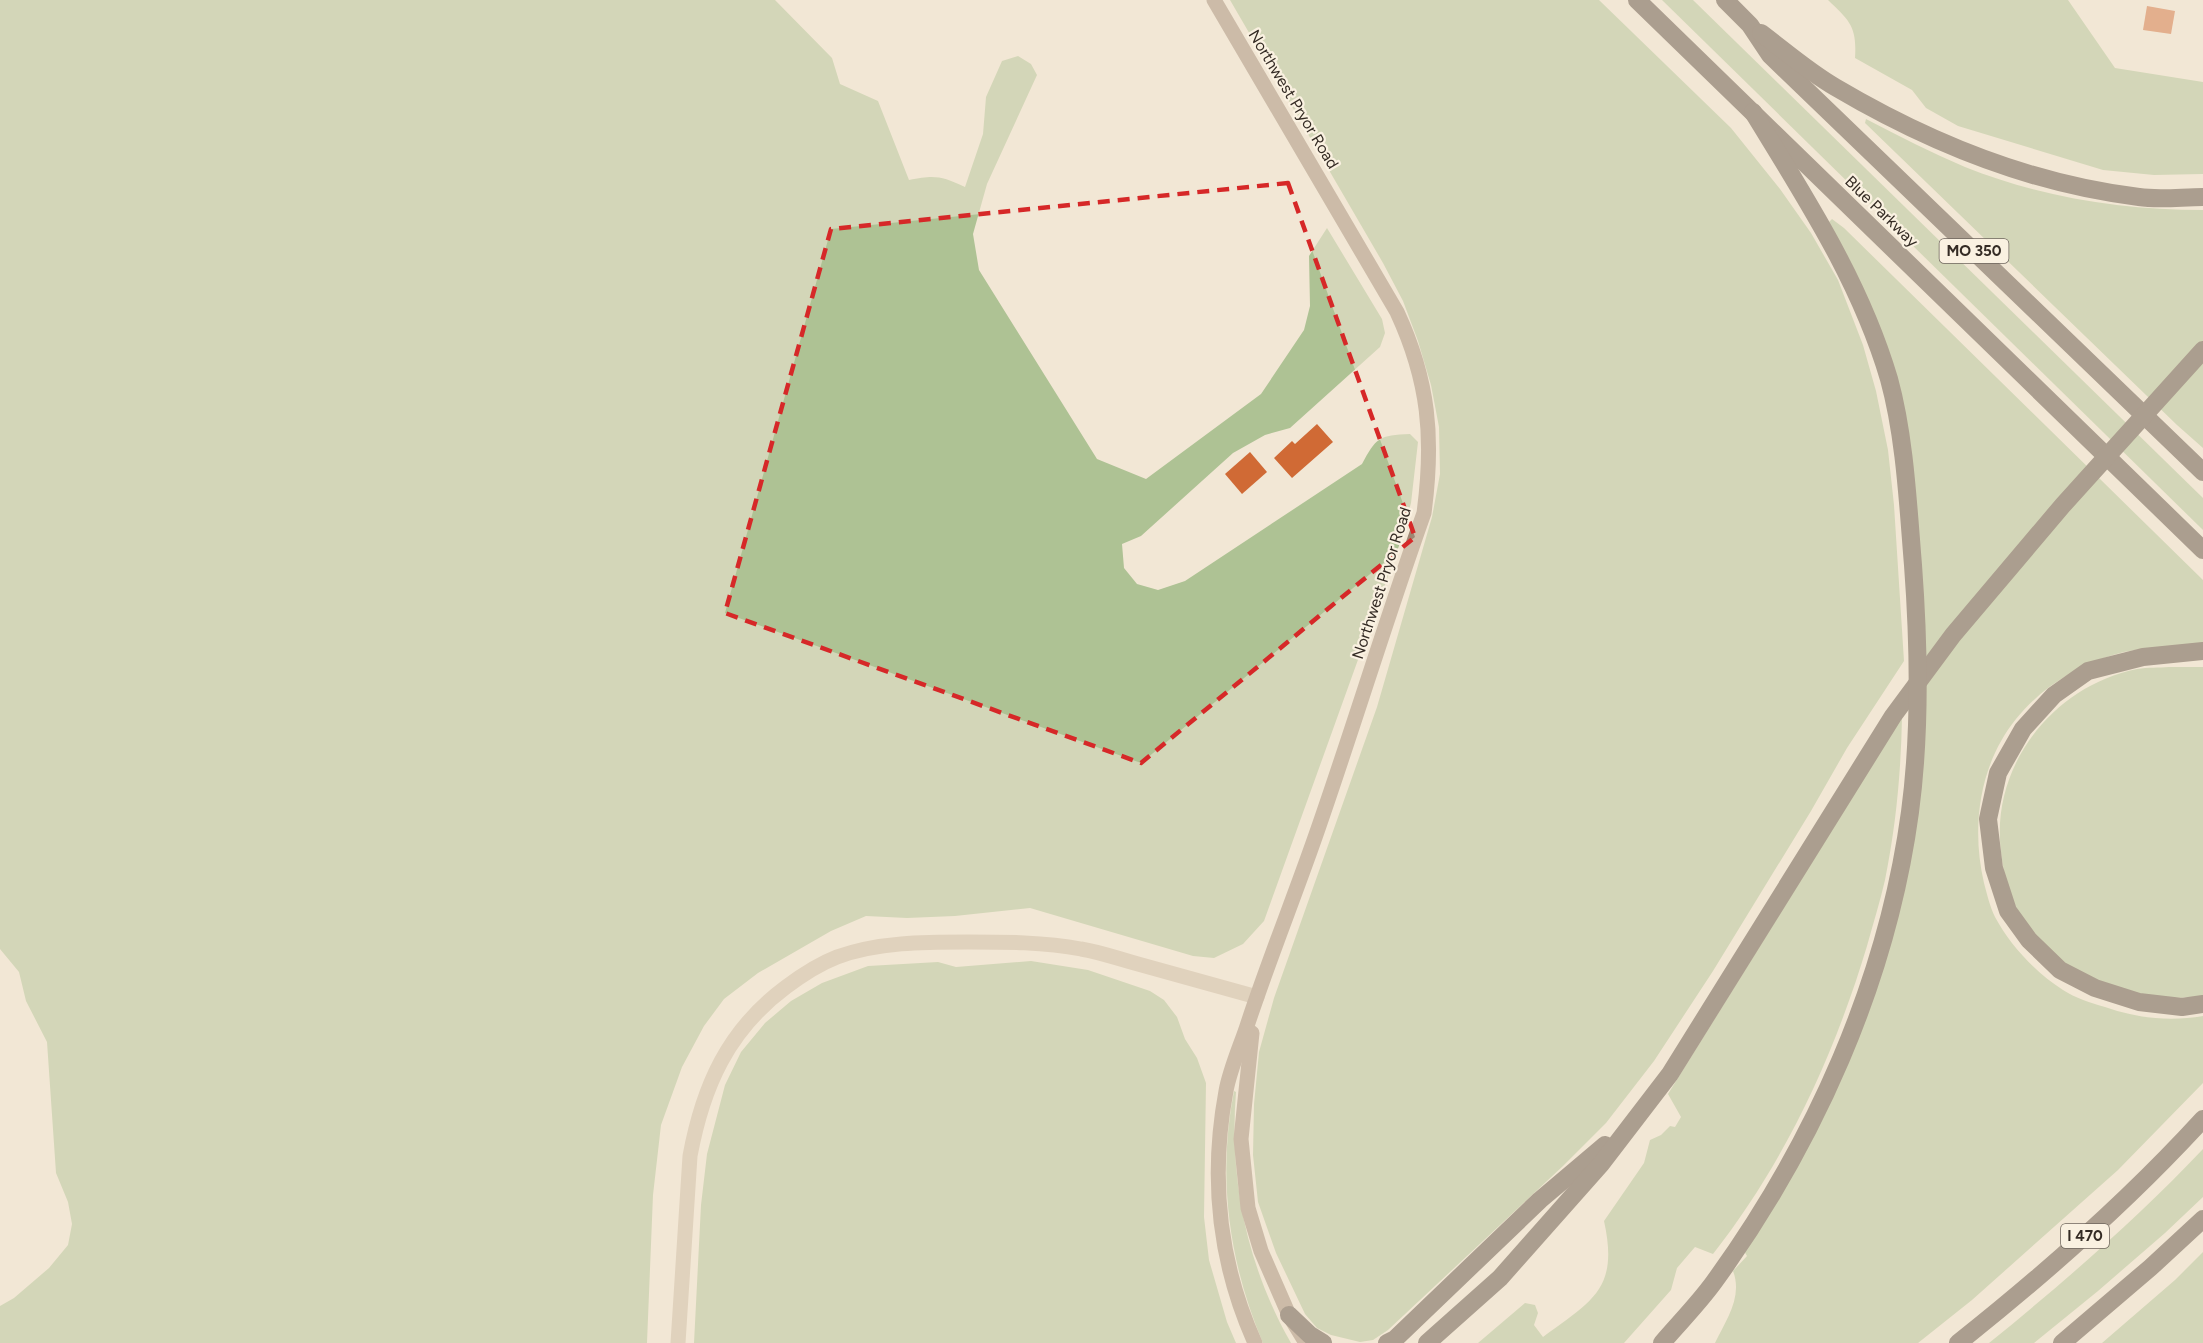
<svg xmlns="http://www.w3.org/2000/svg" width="2203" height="1343" font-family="Figtree,sans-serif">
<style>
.green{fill:#aec294}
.building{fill:#d06a35}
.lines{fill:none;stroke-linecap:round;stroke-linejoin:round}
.street{stroke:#cbb8a0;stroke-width:15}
.secondary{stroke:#9e8672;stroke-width:15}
.highway{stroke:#56453a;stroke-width:18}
.marked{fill:none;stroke:#d62828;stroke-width:4.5;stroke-dasharray:12 8;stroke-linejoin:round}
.labels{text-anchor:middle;stroke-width:4.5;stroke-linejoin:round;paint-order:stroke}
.shield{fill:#faf1e1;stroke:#6f665d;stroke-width:1.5}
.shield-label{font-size:15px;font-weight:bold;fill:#342b24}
.street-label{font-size:16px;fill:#342b24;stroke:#faf1e1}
</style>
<rect width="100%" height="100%" fill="#f2e7d5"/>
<!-- green -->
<g class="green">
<path d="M0 0H775L832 58 840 84 878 101 909 180C935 175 941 176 965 187L983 134 986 97 1002 61 1018 56 1031 64 1037 75 987 184 973 234 979 270 1097 459 1146 479 1261 394 1304 330 1310 306 1309 256 1327 228 1382 319 1385 333 1380 347 1290 428 1265 435 1233 453 1141 536 1122 544 1124 568 1137 584 1158 590 1185 581 1362 464C1376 438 1379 435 1410 434L1418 442 1411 503 1400 543 1264 921 1243 944 1214 958 1193 956 1030 908 955 916 907 918 866 916 831 931 758 973 724 999 704 1026 682 1067 661 1125 653 1195 647 1343H0V1306L14 1298 49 1268 68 1245 72 1224 68 1202 56 1173 47 1042 26 1001 19 972 0 949Z"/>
<path d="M1230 0H1599L1731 128 1780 189 1811 233 1838 280 1863 345 1876 391 1888 450 1894 505 1904 661 1847 748 1811 811 1713 971 1654 1061 1606 1123 1563 1166 1388 1330 1373 1340 1360 1342 1331 1335 1317 1328 1305 1314 1276 1253 1258 1202 1253 1155 1254 1104 1259 1052 1274 998 1377 707 1432 517 1440 474 1439 427 1431 385 1418 341 1403 301 1383 263Z"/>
<path d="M1662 0H1693L2203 498V530Z"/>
<path d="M1828 0H2068L2115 68 2203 82V174L2154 175 2103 170 1958 126 1926 108 1912 90 1855 58C1857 27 1850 21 1828 0Z"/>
<path d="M1866 119C1899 136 1932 153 1965 167 2040 197 2122 210 2203 210V448L2177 425 1865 123Z"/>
<path d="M1832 219 1844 228 2203 580V645C2173 647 2142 646 2113 655 2075 667 2041 688 2016 719 1979 765 1971 827 1984 883 1987 894 1990 907 1995 917 2010 945 2036 973 2063 990 2075 998 2091 1003 2105 1007 2137 1018 2169 1022 2203 1016V1083L2118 1170 1972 1300 1918 1343H1715C1726 1320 1743 1297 1733 1271L1747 1256 1744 1251 1798 1165 1916 823 1904 427 1829 222Z"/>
<path d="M2169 667H2203V996C2185 998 2166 999 2148 996 2134 994 2119 987 2105 983 2096 980 2086 978 2079 974 2057 964 2040 944 2026 924 2011 903 2004 879 2001 852 1990 766 2053 686 2137 669 2148 667 2159 668 2169 667Z"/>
<path d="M1902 717C1901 772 1896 826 1885 880 1880 902 1873 924 1867 946 1834 1056 1784 1164 1713 1254L1695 1247 1677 1268 1671 1290 1624 1343H1478L1525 1303 1535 1305 1538 1313 1534 1325 1543 1337C1593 1300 1619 1289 1604 1221L1644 1163 1650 1140 1661 1135 1670 1126 1675 1127 1681 1117 1668 1094Z"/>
<path d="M1031 961 1088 970 1150 991 1164 1000 1177 1017 1185 1039 1197 1058 1206 1083 1204 1217 1209 1260 1227 1322 1236 1343H694L701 1205 707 1154 725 1085 741 1052 765 1023 791 1001 822 983 868 966 938 962 956 967Z"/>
<path d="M1234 1091 1236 1092C1229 1180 1247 1266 1291 1343H1263C1229 1263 1217 1177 1234 1091Z"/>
<path d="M2203 1149V1197L2165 1233 2098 1291 2034 1343H1989C2064 1282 2137 1219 2203 1149Z"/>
<path d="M2203 1252V1343H2102L2175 1280Z"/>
</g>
<!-- building -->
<g class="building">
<path d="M2147 6 2175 11 2171 34 2143 30Z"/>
<path d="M1317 424 1333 442 1292 478 1274 458 1292 441 1295 444Z"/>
<path d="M1250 452 1267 472 1242 494 1225 474Z"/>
</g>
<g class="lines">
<!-- street -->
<path class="street" d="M678 1343 690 1156C703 1086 728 1030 786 987 802 975 819 964 837 957 878 942 924 942 968 942 1005 942 1044 942 1081 949 1100 952 1119 959 1138 964 1178 975 1217 986 1257 997"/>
<!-- secondary -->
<g class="secondary">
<path d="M1214 0 1397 312C1429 381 1434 438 1424 513 1387 617 1355 722 1319 826 1296 893 1269 959 1247 1026 1240 1047 1230 1069 1226 1091 1210 1177 1219 1263 1255 1343"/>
<path d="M1252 1033 1241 1139 1248 1208 1261 1251 1289 1315 1306 1343"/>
</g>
<!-- highway -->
<g class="highway">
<path d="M1637 0 2203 550"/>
<path d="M1725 0 1750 25 1770 55 2203 472"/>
<path d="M1761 33C1785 51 1809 72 1835 87 1928 142 2031 184 2139 197 2159 200 2182 197 2203 197"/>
<path d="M2203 651 2143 657 2088 671 2054 695 2023 729 1998 773 1988 819 1994 868 2008 911 2029 940 2060 970 2095 988 2139 1002 2182 1007 2203 1004"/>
<path d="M1289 1315 1310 1335 1323 1343"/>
<path d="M1387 1343 1395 1339 1540 1200 1605 1145"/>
<path d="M1427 1343 1500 1278 1601 1164 1670 1074 1893 716 1953 635 2063 505 2203 350"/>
<path d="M1662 1343C1679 1323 1698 1304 1714 1282 1814 1144 1887 982 1910 812 1921 730 1919 646 1913 565 1908 505 1905 437 1889 379 1860 281 1806 199 1753 112"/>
<path d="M1958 1343C2045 1274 2128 1201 2203 1119"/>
<path d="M2062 1343 2150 1268 2203 1219"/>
</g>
</g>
<!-- marked area -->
<path d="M0 0H2203V1343H0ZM1288 183 1415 537 1141 763 725 613 831 229Z" fill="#f2e7d5" fill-opacity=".55" fill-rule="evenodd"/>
<path class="marked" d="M1288 183 1415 537 1141 763 725 613 831 229Z"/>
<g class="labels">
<!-- shield labels -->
<g class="shield">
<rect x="1939.5" y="239" width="69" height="24" rx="4.5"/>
<rect x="2061" y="1224" width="48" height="24" rx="4.5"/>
</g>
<g class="shield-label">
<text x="1974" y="256">MO 350</text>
<text x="2085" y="1241">I 470</text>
</g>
<!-- street labels -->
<g class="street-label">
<text transform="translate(1294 99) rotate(59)" y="6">Northwest Pryor Road</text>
<text transform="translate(1882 211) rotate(44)" y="6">Blue Parkway</text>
<text transform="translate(1381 583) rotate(-72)" y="6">Northwest Pryor Road</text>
</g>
</g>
</svg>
